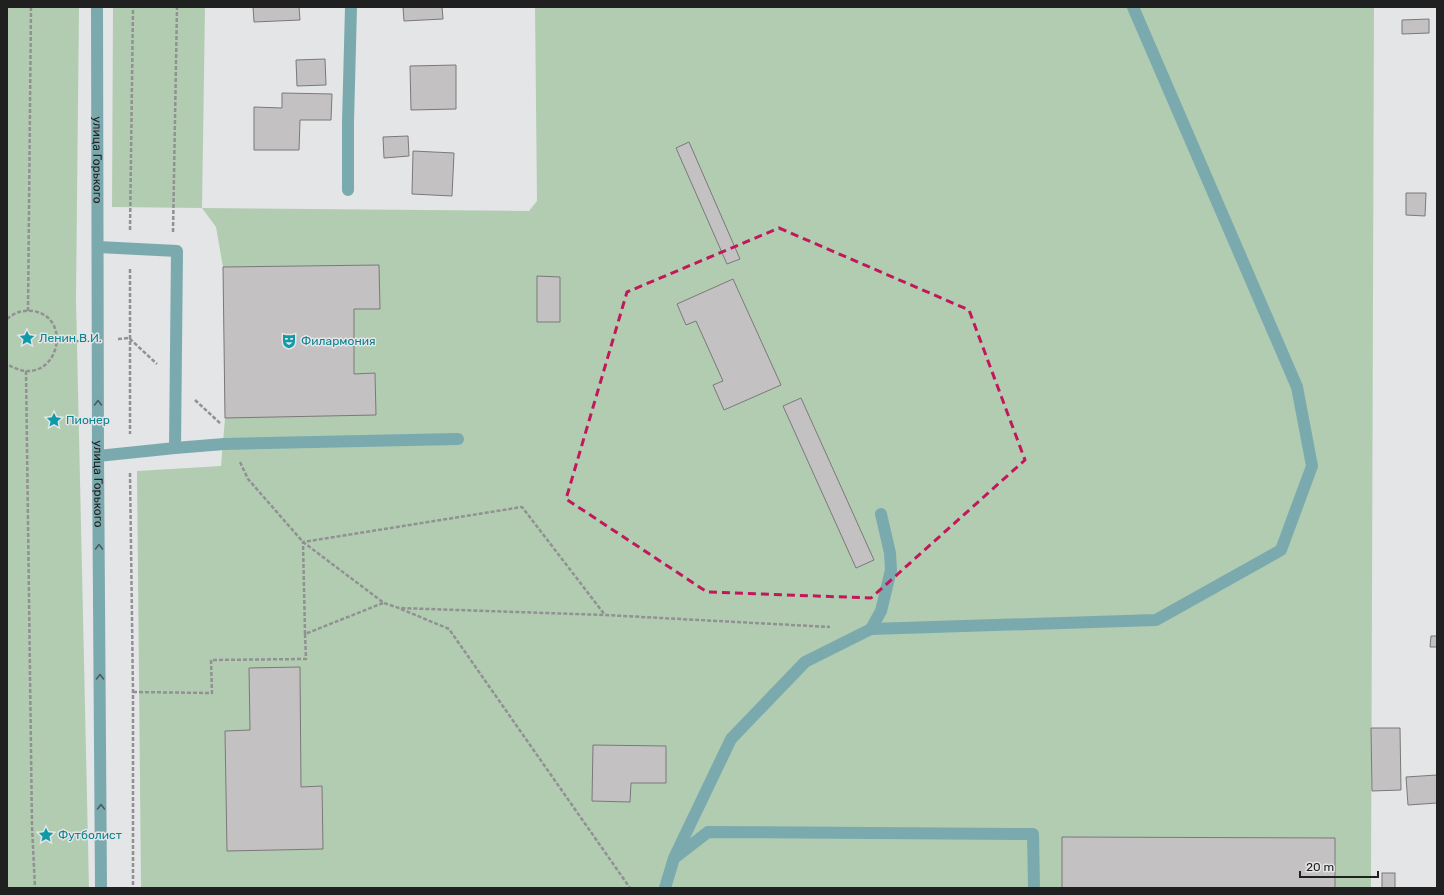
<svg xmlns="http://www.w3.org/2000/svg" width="1444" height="895" font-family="Rubik,sans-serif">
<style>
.green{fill:#b2ccb2}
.building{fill:#c4c1c2;stroke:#7b7879}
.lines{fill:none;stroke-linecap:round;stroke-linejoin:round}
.path{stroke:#919193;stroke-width:2.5;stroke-dasharray:4 2;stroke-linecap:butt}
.service{stroke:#7baaae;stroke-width:12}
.tertiary{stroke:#7baaae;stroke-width:12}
.oneway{stroke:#495e60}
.marked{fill:none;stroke:#c2185b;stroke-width:3;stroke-dasharray:8 5;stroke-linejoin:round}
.labels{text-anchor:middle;stroke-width:3;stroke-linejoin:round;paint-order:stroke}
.street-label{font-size:12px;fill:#202021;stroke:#e4e5e7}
.culture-label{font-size:12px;fill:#0d838f;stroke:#e4e5e7;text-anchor:start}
</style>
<rect width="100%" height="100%" fill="#e4e5e7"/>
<!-- green -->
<g class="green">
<path d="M7 7H79L76 299 89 888H7Z"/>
<path d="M113 7H205L202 208 529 211 537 201 535 7H1374L1371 888H141L137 471 221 466 225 418 223 267 216 227 202 208 112 207Z"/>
</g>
<!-- building -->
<g class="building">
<path d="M253 7H299L300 20 254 22Z"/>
<path d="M403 7H442L443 19 404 21Z"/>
<path d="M1429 19V33L1402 34V20Z"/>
<path d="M325 59 326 85 297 86 296 60Z"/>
<path d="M456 65V109L411 110 410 66Z"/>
<path d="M282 93 332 94 331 120H300L299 150H254V107L282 108Z"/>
<path d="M408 136 409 156 384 158 383 137Z"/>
<path d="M689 142 740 259 727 264 676 148Z"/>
<path d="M413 151 454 153 452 196 412 194Z"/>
<path d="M1406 193H1426L1425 216 1406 215Z"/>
<path d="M379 265 380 309H354V374L375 373 376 415 225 418 223 267Z"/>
<path d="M537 276 560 277V322H537Z"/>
<path d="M733 279 781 385 724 410 713 385 723 381 696 321 686 325 677 304Z"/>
<path d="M801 398 874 560 856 568 783 406Z"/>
<path d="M1431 636H1437V647H1430Z"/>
<path d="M300 667 301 787 322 786 323 849 227 851 225 731 250 730 249 668Z"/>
<path d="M1371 728H1400L1401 790 1372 791Z"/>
<path d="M593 745 666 746V783H631L630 802 592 801Z"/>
<path d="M1437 775V803L1408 805 1406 777Z"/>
<path d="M1062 837 1335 838V888H1062Z"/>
<rect x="1382" y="873" width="13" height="15"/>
</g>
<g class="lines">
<!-- path -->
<g class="path">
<path d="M130 230 133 7"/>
<path d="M173 232 177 7"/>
<path d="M130 269V434"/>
<path d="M28 311 31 7"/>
<path d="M7 319C15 312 23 310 33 311 77 318 55 394 7 364"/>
<path d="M118 339 129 338 157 364"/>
<path d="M57 342 79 341"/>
<path d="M26 371 32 826 35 888"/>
<path d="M195 400 221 424"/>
<path d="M240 462 248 479 303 542 384 603 399 608 605 615 830 627"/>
<path d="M130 473 133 692V888"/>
<path d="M401 609 449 629 630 888"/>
<path d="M305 634 303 542 522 507 605 615"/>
<path d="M133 692 212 693 211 660 306 659 305 634 383 603"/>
</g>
<!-- service -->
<g class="service">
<path d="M348 190V122L351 7"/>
<path d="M98 247 177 251 175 448 98 456"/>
<path d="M175 448 224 444 458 439"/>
<path d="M871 629 1156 620 1281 550 1312 466 1297 387 1133 7"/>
<path d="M677 856 708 832 1033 834 1034 888"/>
<path d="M665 888 674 858 731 739 805 662 871 629 881 611 891 570 890 553 881 514"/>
</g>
<!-- tertiary -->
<path class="tertiary" id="s1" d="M97 7 98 456 101 888"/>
</g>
<!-- one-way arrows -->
<defs><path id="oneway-chevron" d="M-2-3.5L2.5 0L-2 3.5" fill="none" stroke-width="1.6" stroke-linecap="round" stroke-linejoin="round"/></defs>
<g class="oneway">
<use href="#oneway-chevron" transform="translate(98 403) rotate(-90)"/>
<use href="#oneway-chevron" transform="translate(99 547) rotate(-90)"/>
<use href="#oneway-chevron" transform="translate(100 677) rotate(-90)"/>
<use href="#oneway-chevron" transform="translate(101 807) rotate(-90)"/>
</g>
<!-- marked area -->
<path class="marked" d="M779 228 969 310 1025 460 871 598 707 592 566 499 627 292Z"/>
<!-- icons -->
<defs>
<g id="sight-bare" transform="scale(1.2)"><path d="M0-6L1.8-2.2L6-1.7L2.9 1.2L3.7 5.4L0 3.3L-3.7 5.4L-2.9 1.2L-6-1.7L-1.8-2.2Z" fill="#0f9aa8" stroke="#e4e5e7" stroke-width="2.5" paint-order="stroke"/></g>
<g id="theatre-bare" transform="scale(1.2)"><path d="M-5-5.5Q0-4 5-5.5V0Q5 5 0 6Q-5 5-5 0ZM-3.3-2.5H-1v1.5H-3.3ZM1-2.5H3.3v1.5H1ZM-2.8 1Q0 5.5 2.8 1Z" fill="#0f9aa8" stroke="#e4e5e7" stroke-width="2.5" paint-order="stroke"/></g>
</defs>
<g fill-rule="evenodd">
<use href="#sight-bare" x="27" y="338"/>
<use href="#theatre-bare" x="289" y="341"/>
<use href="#sight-bare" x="54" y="420"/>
<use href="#sight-bare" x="46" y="835"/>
</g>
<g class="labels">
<!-- street labels -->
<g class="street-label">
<text dy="4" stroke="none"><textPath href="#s1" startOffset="153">улица Горького</textPath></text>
<text dy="4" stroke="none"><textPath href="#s1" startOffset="477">улица Горького</textPath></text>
</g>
<!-- culture labels -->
<g class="culture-label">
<text x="39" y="342">Ленин В.И.</text>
<text x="301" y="345">Филармония</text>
<text x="66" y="424">Пионер</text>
<text x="58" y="839">Футболист</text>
</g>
</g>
<!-- border -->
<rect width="1444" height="895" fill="none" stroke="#202021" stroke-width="16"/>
<!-- scale -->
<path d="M1300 871v6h78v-6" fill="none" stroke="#202021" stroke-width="2"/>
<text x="1306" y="871" font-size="12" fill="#202021" stroke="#e4e5e7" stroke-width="3" paint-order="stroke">20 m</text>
</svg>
